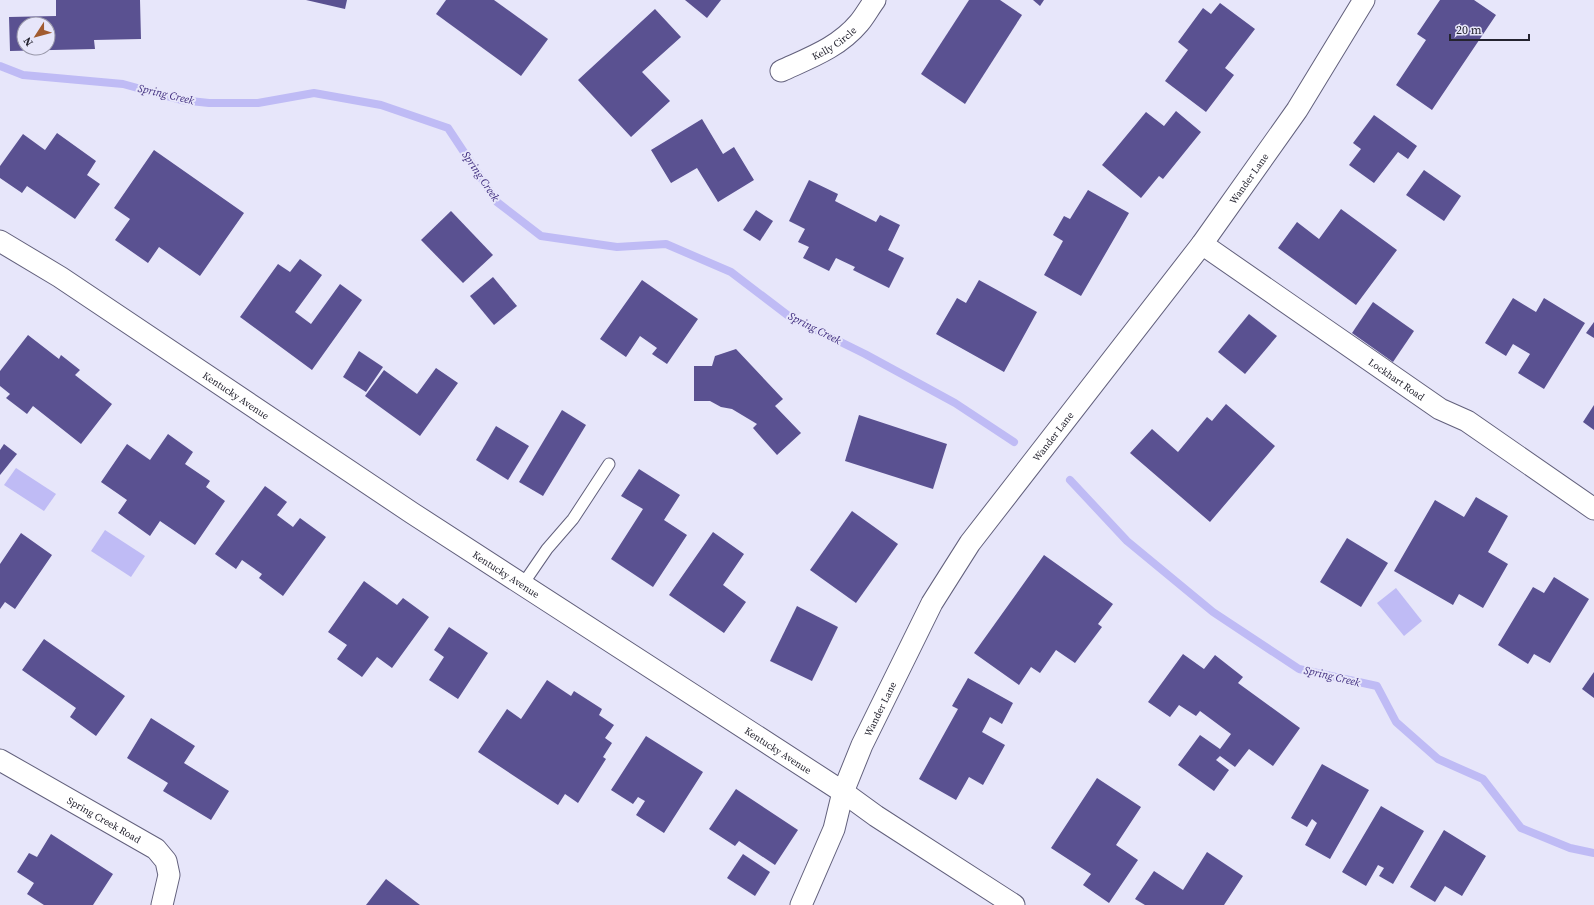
<svg xmlns="http://www.w3.org/2000/svg" width="1594" height="905" font-family="'Source Serif 4',serif">
<style>
.water{fill:#bfbbf5}
.lines{fill:none;stroke-linecap:round;stroke-linejoin:round}
.stream{stroke:#bfbbf5;stroke-width:8}
.building{fill:#5a5191;fill-rule:evenodd}
.service-casing{stroke:#62607c;stroke-width:13}
.minor-casing{stroke:#62607c;stroke-width:23}
.service{stroke:#fff;stroke-width:11}
.minor{stroke:#fff;stroke-width:21}
.labels{text-anchor:middle;stroke-width:4;stroke-linejoin:round;paint-order:stroke}
.street-label{font-size:10px;fill:#24232f;stroke:#e7e6fa}
.water-label{font-size:11px;font-style:italic;fill:#3e2b7d;stroke:#e7e6fa}
</style>
<rect width="100%" height="100%" fill="#e7e6fa"/>
<!-- water -->
<g class="water">
<path d="M16 468 56 494 44 511 4 485Z"/>
<path d="M105 530 145 556 131 577 91 551Z"/>
<path d="M1396 588 1422 621 1404 636 1377 603Z"/>
</g>
<g class="lines">
<!-- stream -->
<g class="stream">
<path d="M0 66 23 75 123 84 181 100 209 103H258L314 93 381 105 448 128 497 202 541 236 617 247 666 244 731 272 790 317 865 354 955 403 1014 442"/>
<path d="M1070 480 1127 541 1213 612 1299 669 1377 686 1396 722 1438 759 1483 779 1521 828 1570 848 1594 853"/>
</g>
</g>
<!-- building -->
<g class="building">
<path d="M56 0H140L141 39 94 40 95 49 10 51 9 17 56 16ZM24 24H48V48H24Z"/>
<path d="M306 0H347L345 9Z"/>
<path d="M446 0H494L548 39 521 76 436 14Z"/>
<path d="M685 0H721L707 18Z"/>
<path d="M969 0H1000L1022 15 965 104 921 74Z"/>
<path d="M1033 0H1044L1040 6Z"/>
<path d="M1440 0H1474L1496 15 1432 110 1396 85 1426 40 1417 34Z"/>
<path d="M1220 3 1255 29 1225 68 1234 75 1206 112 1165 81 1188 50 1178 42 1203 8 1211 14Z"/>
<path d="M655 9 681 37 642 72 670 101 631 137 578 80Z"/>
<path d="M1176 111 1201 132 1163 179 1159 176 1141 198 1102 165 1146 112 1164 126Z"/>
<path d="M1374 115 1417 146 1408 159 1398 152 1374 183 1349 165 1361 149 1353 143Z"/>
<path d="M702 119 723 154 734 147 754 180 718 202 697 168 671 183 651 150Z"/>
<path d="M57 133 96 161 87 175 100 184 75 219 27 186 22 193 0 178V166L23 134 45 150Z"/>
<path d="M154 150 244 213 200 276 159 247 148 263 115 240 130 219 114 208Z"/>
<path d="M1424 170 1461 196 1444 221 1406 195Z"/>
<path d="M809 180 838 194 835 201 876 222 880 215 900 225 888 250 904 258 889 288 853 270 855 267 836 258 829 271 803 258 809 247 798 242 805 229 789 221Z"/>
<path d="M1088 190 1129 213 1081 296 1044 275 1063 241 1053 235 1064 216 1070 219Z"/>
<path d="M1341 209 1397 250 1356 305 1278 248 1297 222 1319 239Z"/>
<path d="M756 210 773 221 760 241 743 230Z"/>
<path d="M451 211 493 255 463 283 421 240Z"/>
<path d="M300 259 322 275 295 312 311 324 340 284 362 300 312 370 240 317 278 264 290 272Z"/>
<path d="M493 277 517 306 494 325 470 296Z"/>
<path d="M642 280 698 319 667 364 652 354 657 348 640 336 626 357 600 339Z"/>
<path d="M979 280 1037 312 1004 372 936 334 957 298 966 303Z"/>
<path d="M1513 298 1536 312 1544 298 1585 323 1544 389 1518 373 1530 354 1513 344 1506 356 1485 343Z"/>
<path d="M1373 302 1414 331 1393 362 1352 333Z"/>
<path d="M1249 314 1277 336 1245 374 1218 352Z"/>
<path d="M1594 322V338L1586 333Z"/>
<path d="M28 335 59 359 61 355 80 370 75 375 112 404 81 444 33 406 27 414 6 398 10 394 0 386V371Z"/>
<path d="M736 349 783 399 775 406 801 433 777 455 753 428 757 424 732 409 721 407 710 401H694V366H712L715 356Z"/>
<path d="M359 351 383 367 366 392 343 377Z"/>
<path d="M436 368 458 383 420 436 365 396 384 370 417 394Z"/>
<path d="M1226 404 1275 446 1210 522 1130 453 1152 429 1178 452 1207 417 1212 421Z"/>
<path d="M1594 405V430L1583 422Z"/>
<path d="M562 410 586 425 543 496 519 482Z"/>
<path d="M859 415 947 444 933 489 845 461Z"/>
<path d="M496 426 529 446 508 480 476 460Z"/>
<path d="M168 434 193 452 185 464 210 481 206 487 225 501 195 545 160 521 150 536 118 513 127 500 101 482 127 444 150 460Z"/>
<path d="M4 444 17 454 0 475V450Z"/>
<path d="M639 469 680 495 664 520 687 535 653 587 611 559 643 509 621 496Z"/>
<path d="M265 486 287 502 277 515 293 527 300 518 326 537 283 596 259 578 262 574 242 560 236 569 215 554Z"/>
<path d="M1476 497 1508 516 1488 552 1508 564 1483 608 1459 594 1453 605 1394 571 1435 500 1464 517Z"/>
<path d="M852 511 898 544 856 603 810 570Z"/>
<path d="M713 532 744 554 723 585 746 602 724 633 669 595Z"/>
<path d="M21 533 52 555 15 609 5 602 0 609V564Z"/>
<path d="M1347 538 1388 563 1361 607 1320 582Z"/>
<path d="M1044 555 1113 604 1098 624 1102 627 1075 663 1056 650 1040 673 1031 667 1019 685 974 653Z"/>
<path d="M1554 577 1589 599 1550 663 1534 654 1528 664 1498 645 1533 587 1544 593Z"/>
<path d="M364 581 397 605 403 598 429 617 392 668 377 657 362 677 337 659 347 645 328 632Z"/>
<path d="M797 606 838 627 812 681 770 661Z"/>
<path d="M449 627 488 653 458 699 429 680 444 657 434 650Z"/>
<path d="M44 639 125 696 96 736 70 717 76 708 22 670Z"/>
<path d="M1183 654 1204 669 1215 655 1243 677 1238 683 1300 728 1273 766 1249 749 1235 767 1220 756 1216 760 1229 770 1214 791 1178 765 1200 735 1220 749 1231 734 1200 711 1196 716 1179 705 1170 717 1148 702Z"/>
<path d="M1594 672V698L1582 689Z"/>
<path d="M968 678 1013 703 1002 724 990 717 982 732 1005 745 983 785 969 777 956 800 919 779 958 709 952 706Z"/>
<path d="M547 680 571 696 574 691 602 709 599 715 614 725 605 738 612 743 603 757 606 759 578 803 565 794 558 805 478 752 507 709 521 719Z"/>
<path d="M151 718 195 746 184 763 229 791 211 820 163 791 168 783 127 758Z"/>
<path d="M646 736 703 772 664 833 636 815 645 801 638 797 633 804 611 790Z"/>
<path d="M1322 764 1369 790 1330 859 1305 845 1317 823 1312 819 1307 827 1291 818Z"/>
<path d="M1097 778 1141 807 1116 845 1138 860 1109 903 1083 885 1091 874 1051 848Z"/>
<path d="M736 789 798 830 775 865 739 841 735 846 709 829Z"/>
<path d="M1381 806 1424 831 1393 884 1379 876 1384 868 1378 865 1366 886 1342 872Z"/>
<path d="M1444 830 1486 856 1462 896 1445 886 1435 902 1410 887Z"/>
<path d="M51 834 113 874 93 905H44L27 894 34 883 17 872 29 853 37 857Z"/>
<path d="M1207 852 1243 876 1224 905H1145L1135 899 1154 871 1183 890Z"/>
<path d="M743 854 770 872 755 896 727 878Z"/>
<path d="M386 879 420 905H366Z"/>
</g>
<g class="lines">
<!-- service casing -->
<g class="service-casing">
<path id="service" d="M523 584 547 549 573 519 609 464"/>
</g>
<!-- minor casing -->
<g class="minor-casing">
<g id="minor">
<path id="s1" d="M781 71C809 58 838 48 859 23 865 16 869 8 875 0"/>
<path id="s2" d="M0 241 60 277 412 513 843 792 876 816 1014 905"/>
<path id="s3" d="M1202 244 1440 409 1467 421 1594 509"/>
<path id="s4" d="M0 760 156 849 166 861 169 875 162 905"/>
<path id="s5" d="M801 905 834 829 843 792 862 745 932 603 970 543 1202 244 1297 110 1364 0"/>
</g>
</g>
<!-- service -->
<use href="#service" class="service"/>
<!-- minor -->
<use href="#minor" class="minor"/>
</g>
<g class="labels">
<!-- street labels -->
<g class="street-label">
<text dy="4" stroke="none"><textPath href="#s1" startOffset="60">Kelly Circle</textPath></text>
<text dy="4" stroke="none"><textPath href="#s5" startOffset="860">Wander Lane</textPath></text>
<text dy="4" stroke="none"><textPath href="#s3" startOffset="237">Lockhart Road</textPath></text>
<text dy="4" stroke="none"><textPath href="#s2" startOffset="282">Kentucky Avenue</textPath></text>
<text dy="4" stroke="none"><textPath href="#s5" startOffset="536">Wander Lane</textPath></text>
<text dy="4" stroke="none"><textPath href="#s2" startOffset="606">Kentucky Avenue</textPath></text>
<text dy="4" stroke="none"><textPath href="#s5" startOffset="212">Wander Lane</textPath></text>
<text dy="4" stroke="none"><textPath href="#s2" startOffset="930">Kentucky Avenue</textPath></text>
<text dy="4" stroke="none"><textPath href="#s4" startOffset="120">Spring Creek Road</textPath></text>
</g>
<!-- water labels -->
<g class="water-label">
<text transform="translate(166 94) rotate(13)" y="4">Spring Creek</text>
<text transform="translate(481 176) rotate(56)" y="4">Spring Creek</text>
<text transform="translate(815 328) rotate(27)" y="4">Spring Creek</text>
<text transform="translate(1332 676) rotate(13)" y="4">Spring Creek</text>
</g>
</g>
<!-- north arrow -->
<g transform="translate(36 36) rotate(234)"><circle r="19" fill="#e7e6fa" stroke="#9998a9"/>
<path d="M0-3L7 15L0 10L-7 15Z" fill="#a15b30"/>
<text y="-6" font-size="11" font-weight="bold" text-anchor="middle" fill="#24232f">N</text>
</g>
<!-- scale -->
<path d="M1450 34v6h79v-6" fill="none" stroke="#24232f" stroke-width="2"/>
<text x="1456" y="34" font-size="12" fill="#24232f" stroke="#e7e6fa" stroke-width="3" paint-order="stroke">20 m</text>
</svg>
